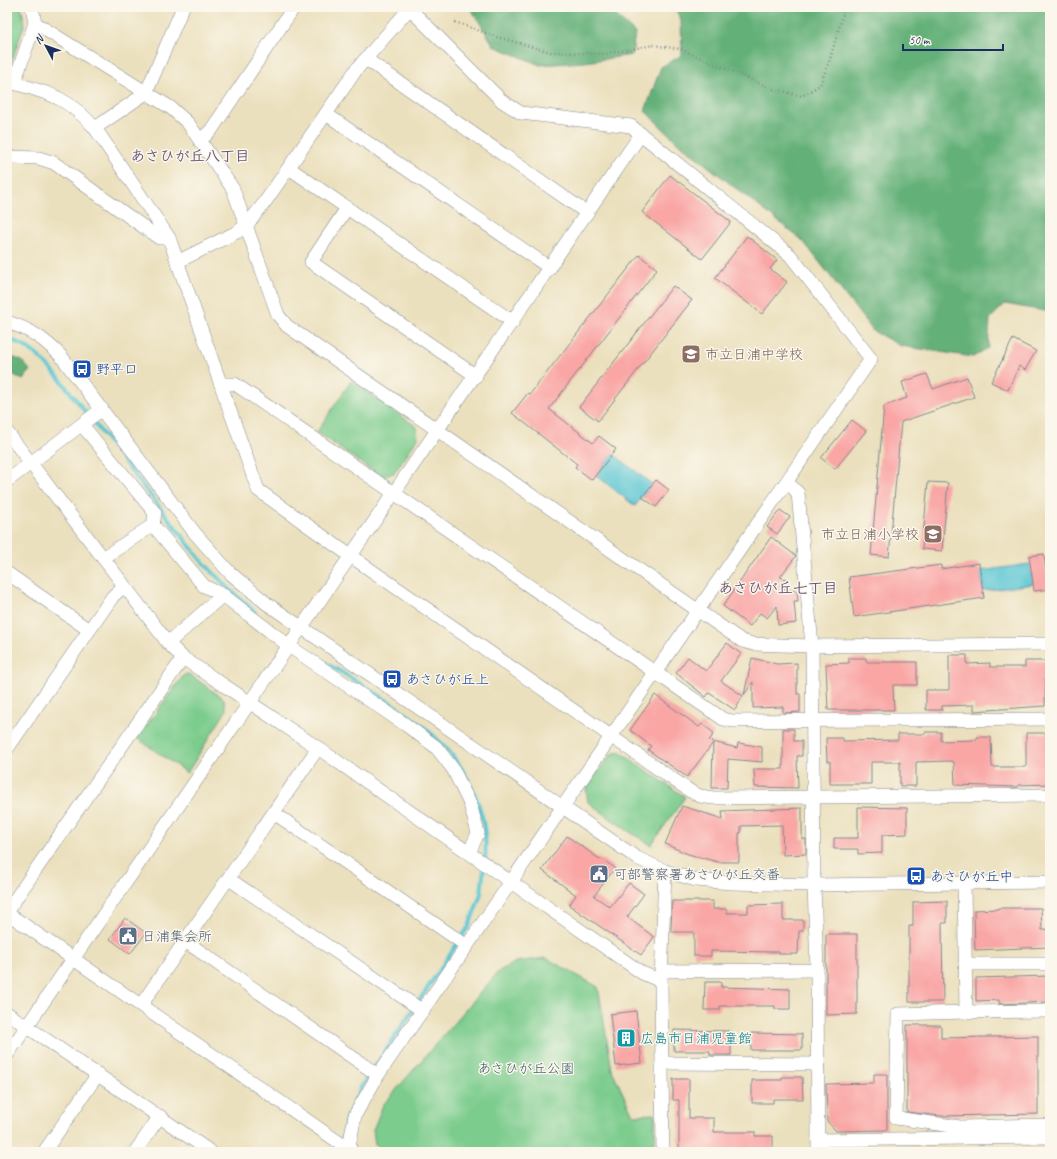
<svg xmlns="http://www.w3.org/2000/svg" width="1057" height="1159" font-family="Caveat,'Klee One',sans-serif">
<style>
.green{fill:#7bcc8d;stroke:#4b7e76}
.forest{fill:#64b078;stroke:#40706b}
.water{fill:#5bc7d4;stroke:#3b7b99}
.lines{fill:none;stroke-linecap:round;stroke-linejoin:round}
.stream{stroke:#5bc7d4;stroke-width:4}
.building{fill:#f9a6a5}
.minor-casing{stroke:#83888e;stroke-width:14}
.path{stroke:#83888e;stroke-width:2.5;stroke-dasharray:1 3;stroke-linecap:butt}
.minor{stroke:#fff;stroke-width:13}
.labels{text-anchor:middle;stroke-width:3;stroke-linejoin:round;paint-order:stroke}
.education-label{font-size:14px;fill:#785e54;stroke:#fbf7ec;text-anchor:start}
.transit-label{font-size:14px;fill:#164399;stroke:#fbf7ec;text-anchor:start}
.service-label{font-size:14px;fill:#4e5e75;stroke:#fbf7ec;text-anchor:start}
.culture-label{font-size:14px;fill:#0d838f;stroke:#fbf7ec;text-anchor:start}
.park-label{font-size:14px;fill:#385e6c;stroke:#fbf7ec}
.neighbourhood-label{font-size:15px;font-weight:bold;fill:#695977;stroke:#fbf7ec}
</style>
<rect width="100%" height="100%" fill="#fbf7ec"/>
<filter id="ink" filterUnits="userSpaceOnUse"><feTurbulence type="fractalNoise" baseFrequency=".025" numOctaves="2"/><feDisplacementMap in="SourceGraphic" scale="8" xChannelSelector="R" yChannelSelector="G"/><feConvolveMatrix kernelMatrix="1 2 1 2 8 2 1 2 1" color-interpolation-filters="sRGB"/></filter>
<filter id="wash" filterUnits="userSpaceOnUse"><feTurbulence type="fractalNoise" baseFrequency=".012" numOctaves="4" result="noise"/><feDisplacementMap in="SourceGraphic" scale="16" xChannelSelector="R" yChannelSelector="G"/><feGaussianBlur stdDeviation="0.9" result="paint"/><feColorMatrix in="noise" values="0 0 0 0 0 0 0 0 0 0 0 0 0 0 0 0 0 1.4 0 .05"/><feComposite in="paint" operator="in"/></filter>
<g filter="url(#wash)">
<rect width="100%" height="100%" fill="#ebe0bd"/>
<!-- green -->
<g class="green">
<path d="M7 7H21L25 23 10 66 7 68Z"/>
<path d="M351 381 417 427 418 438 394 473 381 477 317 432Z"/>
<path d="M189 674 224 699 226 711 187 773 137 738 184 675Z"/>
<path d="M620 752 685 797 651 845 625 829 588 802 586 789 611 754Z"/>
<path d="M546 958 598 987 612 1070 633 1115 655 1114V1152H385L375 1144 373 1130 383 1105 499 971 516 962Z"/>
</g>
<!-- forest -->
<g class="forest">
<path d="M470 7H609V9L635 33 632 55 585 62 540 65 494 46Z"/>
<path d="M674 7H1050V312L1005 304 990 319 988 348 973 357 901 346 873 331 803 241 677 142 645 111 661 67 682 55 681 19Z"/>
<path d="M7 356 21 360 30 370 23 380 7 371Z"/>
</g>
<!-- water -->
<g class="water">
<path d="M613 454 652 484 635 506 596 475Z"/>
<path d="M1030 564 1033 584 983 591 980 571Z"/>
</g>
<g class="lines">
<!-- stream -->
<g class="stream">
<path d="M7 339C29 344 44 361 59 378L200 559 230 590 255 612"/>
<path d="M316 657C355 681 398 704 433 735 467 765 490 815 485 860"/>
<path d="M340 1152 346 1120 360 1089 469 926 481 894 484 867"/>
</g>
</g>
<g id="blocks">
<!-- building -->
<g class="building">
<path d="M670 175 731 222 702 259 642 212Z"/>
<path d="M747 236 777 260 770 269 787 282 762 314 715 278Z"/>
<path d="M639 255 657 269 549 409 593 443 599 436 616 449 592 480 575 467 577 464 512 413 528 393 530 394Z"/>
<path d="M673 286 692 300 598 421 579 407Z"/>
<path d="M1013 339 1036 351 1025 370 1019 366 1008 390 991 382Z"/>
<path d="M927 374 933 389 967 377 974 397 901 422 889 557 871 555 884 406 907 398 902 382Z"/>
<path d="M852 420 866 431 835 469 821 458Z"/>
<path d="M656 480 669 490 656 507 642 497Z"/>
<path d="M928 482 948 483 942 551 922 549Z"/>
<path d="M780 510 790 517 777 534 767 527Z"/>
<path d="M771 537 796 556 780 577 786 579 784 589 797 591 798 601H794L796 623 778 625 777 606 767 618 760 613 750 626 723 606Z"/>
<path d="M1044 554 1046 573H1050V589L1034 591 1029 556Z"/>
<path d="M979 563 984 598 854 617 849 577 941 565V569Z"/>
<path d="M727 643 741 654 721 681 743 696 735 710 709 693 706 697 676 673 688 657 706 671Z"/>
<path d="M949 655H967V664L990 663V667H1025V661H1046L1045 706 974 711V705L942 706V710H926V690H949Z"/>
<path d="M752 658 777 664 797 663V694H800V712L783 713V707L753 708V682L744 695Z"/>
<path d="M849 658H866V662H917V685H893L894 710H828L826 664 849 663Z"/>
<path d="M655 695 699 727 702 724 714 733 709 741 737 748 738 743 762 747V762L728 759 727 788H712L713 743 687 777 648 750 651 746 630 730Z"/>
<path d="M783 729H794V741H802V756H797L798 788 755 787 754 769H783Z"/>
<path d="M925 732H941V741L977 740V737H991L992 767H1026V733H1050V784L1018 785V787L955 785 954 762 950 761 916 762V786H900V762H871V784H830V761H827L826 738H843V741L898 740V734H925Z"/>
<path d="M682 806 723 819 722 811 802 808V839H806V854L783 855 782 825 741 826V833H739V862H718L688 854 665 844Z"/>
<path d="M858 807 907 808V834L882 835V853L858 854V849H834V838H858Z"/>
<path d="M567 836 601 860 602 859 615 868 594 896 610 907 629 883 644 894 627 917 654 937 641 955 569 905 576 895 542 870Z"/>
<path d="M672 901H713V909H727V913H748V905L783 904V920H803V931H799L798 954H779V952L711 951V956H694V932H671Z"/>
<path d="M947 901V923H942L943 1002H909V926H913V902Z"/>
<path d="M998 908H1041L1042 930 1050 929V947L975 950 974 910 998 909Z"/>
<path d="M125 918 146 933 130 954 110 939Z"/>
<path d="M826 934H857V1014L826 1015Z"/>
<path d="M1050 976V1002L999 1004V1000L976 1001V978Z"/>
<path d="M705 982H721V987L790 989V1009H775V1006H720V1010H704Z"/>
<path d="M636 1011 642 1063 616 1066 610 1014Z"/>
<path d="M907 1025H941V1038L1038 1036V1114L941 1116 907 1112Z"/>
<path d="M674 1030 731 1031V1055H710V1051H674Z"/>
<path d="M751 1033 802 1034V1050H751Z"/>
<path d="M874 1074H887V1130L836 1131 827 1121 826 1084 874 1083Z"/>
<path d="M782 1077H802L803 1099H773V1103H752V1080H782Z"/>
<path d="M673 1079H689V1118H714V1132H755V1136H773V1152H679V1100H673Z"/>
</g>
</g>
</g>
<g filter="url(#ink)">
<use href="#blocks" fill-opacity="0" stroke="#83888e" stroke-width="1"/>
<g class="lines">
<!-- minor casing -->
<g class="minor-casing">
<g id="minor">
<path d="M35 23 171 108 188 123 233 189 278 315 287 326 742 641 753 644 812 646 1050 644"/>
<path d="M366 59 587 213"/>
<path d="M7 81C48 93 65 95 95 128L169 238 258 490 352 557 690 791 700 796 713 798 1050 795"/>
<path d="M14 83 35 23 32 7"/>
<path d="M326 114 550 268"/>
<path d="M95 128 146 93 183 7"/>
<path d="M200 141 212 129 292 10V7"/>
<path d="M7 157 39 158 54 163 159 238H169"/>
<path d="M289 168 513 322"/>
<path d="M347 208 311 262 476 376"/>
<path d="M177 262 237 232 246 226 265 202 356 70 409 9"/>
<path d="M7 322C30 329 44 339 61 356L194 532 230 573 266 603 637 858 665 871 696 880 731 883 814 885 1050 882"/>
<path d="M221 384H235L723 719 733 721 1050 719"/>
<path d="M82 425 155 513 153 525 204 586 223 595 289 646 406 725 436 747 453 769 470 804 478 833 469 853"/>
<path d="M7 432 168 643 183 658 318 748 642 973 661 981"/>
<path d="M7 481 102 409"/>
<path d="M787 482 798 493 812 646 814 885 817 970 818 1152"/>
<path d="M103 558 153 525"/>
<path d="M7 573 89 630"/>
<path d="M168 643 223 595"/>
<path d="M7 749 113 596 124 586"/>
<path d="M274 813 467 946"/>
<path d="M229 879 423 1011"/>
<path d="M964 883 966 1012 1050 1011"/>
<path d="M7 911 183 658"/>
<path d="M7 913 353 1152"/>
<path d="M185 941 378 1075"/>
<path d="M965 964H1050"/>
<path d="M661 971 817 970"/>
<path d="M141 1005 318 748"/>
<path d="M966 1012 898 1014 896 1118 960 1127 1050 1125"/>
<path d="M7 1013 211 1152"/>
<path d="M7 1055 641 134"/>
<path d="M662 1063 818 1064"/>
<path d="M818 1140 1050 1137"/>
<path d="M44 1152 98 1074"/>
<path d="M135 1152 160 1116"/>
<path d="M348 1152 355 1115 378 1075 871 359 790 255 631 126 521 113 502 101 408 7"/>
<path d="M663 1152 661 981 665 871"/>
</g>
</g>
<!-- path -->
<path class="path" d="M455 22 497 37 551 52 605 54 653 45 680 49 773 89 802 96 820 85 830 59 845 7"/>
<!-- minor -->
<use href="#minor" class="minor"/>
</g>
</g>
<!-- icons -->
<defs>
<g id="school-square" transform="scale(1)"><rect x="-9" y="-9" width="18" height="18" rx="4" fill="#8d6e63" stroke="#fbf7ec"/><path d="M0-5L7-2L0 1L-7-2ZM-4 1L0 2.5L4 1V4Q0 6-4 4Z" fill="#fff"/></g>
<g id="bus-square" transform="scale(1)"><rect x="-9" y="-9" width="18" height="18" rx="4" fill="#1a4fb4" stroke="#fbf7ec"/><path d="M-5-6H5V4H4V6H2V4H-2V6H-4V4H-5ZM-3.5-4V0h7V-4ZM-3.5 1.2v1.5H-2V1.2ZM2 1.2v1.5H3.5V1.2Z" fill="#fff"/></g>
<g id="civic-square" transform="scale(1)"><rect x="-9" y="-9" width="18" height="18" rx="4" fill="#5c6f8a" stroke="#fbf7ec"/><path d="M-.6-6.5H3V-4.5H.6V-3L4-1V1h2V6H-6V1h2V-1L-.6-3ZM-1.2 2.5V6h2.4V2.5Z" fill="#fff"/></g>
<g id="building-square" transform="scale(1)"><rect x="-9" y="-9" width="18" height="18" rx="4" fill="#0f9aa8" stroke="#fbf7ec"/><path d="M-4-6H4V6H1V3H-1V6H-4ZM-2.5-4.3h1.7v1.8h-1.7ZM.8-4.3h1.7v1.8H.8ZM-2.5-1h1.7V.8h-1.7ZM.8-1h1.7V.8H.8Z" fill="#fff"/></g>
</defs>
<g fill-rule="evenodd">
<use href="#school-square" x="691" y="354"/>
<use href="#bus-square" x="82" y="369"/>
<use href="#school-square" x="933" y="534"/>
<use href="#bus-square" x="392" y="679"/>
<use href="#civic-square" x="599" y="874"/>
<use href="#bus-square" x="916" y="876"/>
<use href="#civic-square" x="128" y="936"/>
<use href="#building-square" x="626" y="1038"/>
</g>
<g class="labels">
<!-- education labels -->
<g class="education-label">
<text x="705" y="359">市立日浦中学校</text>
<text x="919" y="539" text-anchor="end">市立日浦小学校</text>
</g>
<!-- transit labels -->
<g class="transit-label">
<text x="96" y="374">野平口</text>
<text x="406" y="684">あさひが丘上</text>
<text x="930" y="881">あさひが丘中</text>
</g>
<!-- service labels -->
<g class="service-label">
<text x="613" y="879">可部警察署あさひが丘交番</text>
<text x="142" y="941">日浦集会所</text>
</g>
<!-- culture labels -->
<g class="culture-label">
<text x="640" y="1043">広島市日浦児童館</text>
</g>
<!-- park labels -->
<g class="park-label">
<text x="526" y="1073">あさひが丘公園</text>
</g>
<!-- neighbourhood labels -->
<g class="neighbourhood-label">
<text x="190" y="161">あさひが丘八丁目</text>
<text x="778" y="593">あさひが丘七丁目</text>
</g>
</g>
<!-- margin -->
<rect width="1057" height="1159" fill="none" stroke="#fbf7ec" stroke-width="24"/>
<!-- north arrow -->
<g transform="translate(46 46) rotate(311)" stroke="#fbf7ec" stroke-width="3" paint-order="stroke">
<path d="M0-3L7 15L0 10L-7 15Z" fill="#1b2f5e"/>
<text y="-6" font-size="11" font-weight="bold" text-anchor="middle" fill="#1b2f5e">N</text>
</g>
<!-- scale -->
<path d="M903 44v6h100v-6" fill="none" stroke="#1b2f5e" stroke-width="2"/>
<text x="909" y="44" font-size="12" fill="#1b2f5e" stroke="#fbf7ec" stroke-width="3" paint-order="stroke">50 m</text>
</svg>
